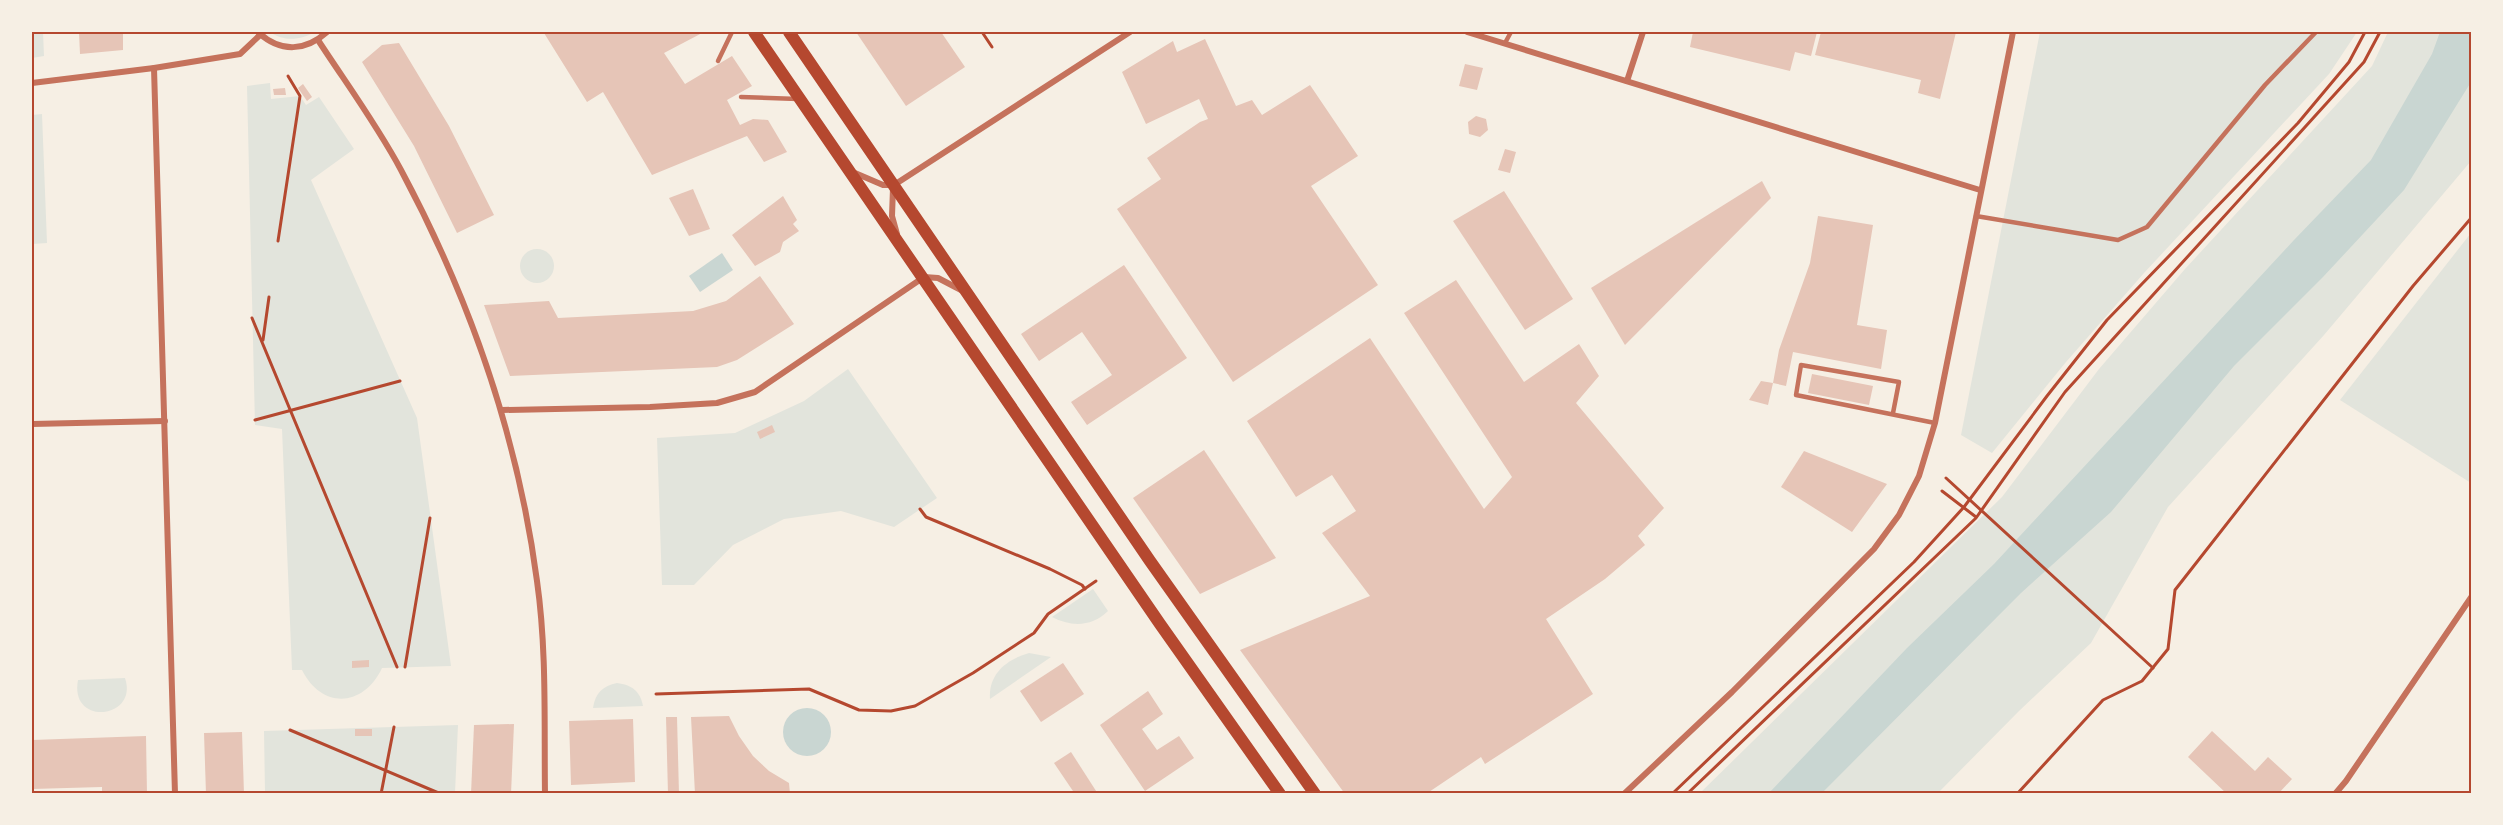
<svg xmlns="http://www.w3.org/2000/svg" width="2503" height="825" font-family="Ubuntu,sans-serif">
<style>
.green{fill:#e2e4dc}
.water{fill:#c9d6d2}
.building{fill:#e6c5b7}
.lines{fill:none;stroke-linecap:round;stroke-linejoin:round}
.path{stroke:#b5482f;stroke-width:3}
.service{stroke:#c5725c;stroke-width:4.5}
.minor{stroke:#c5725c;stroke-width:6}
.secondary{stroke:#b5482f;stroke-width:12}
.neatline{fill:none;stroke:#b5482f;stroke-width:2}
</style>
<rect width="100%" height="100%" fill="#f6efe4"/>
<!-- green -->
<g class="green">
<path d="M32 32H43L44 56 32 58Z"/>
<path d="M270 32H315C301 40 284 42 270 32Z"/>
<path d="M2040 32H2357L2329 74 2144 273 2066 362 1992 453 1961 435Z"/>
<path d="M2388 32H2471V161L2324 335 2168 507 2091 643 2019 711 1938 793 1699 794 2002 497 2099 369 2185 269 2372 66Z"/>
<path d="M270 83 271 99 300 96 306 105 319 97 354 149 311 180 417 418 451 666 382 668C364 707 322 710 302 670H292L282 429 255 425 247 86Z"/>
<path d="M42 114 47 243 32 244V115Z"/>
<path d="M2471 233V483L2340 400Z"/>
<circle cx="537" cy="266" r="17"/>
<path d="M848 369 937 498 894 527 841 511 784 519 733 545 694 585H662L657 438 735 433 804 401Z"/>
<path d="M1093 589 1108 611C1092 627 1071 627 1052 617Z"/>
<path d="M1029 653 1051 657 990 699C988 674 1007 659 1029 653Z"/>
<path d="M125 678C139 719 69 727 78 680Z"/>
<path d="M617 683C632 685 640 691 643 706L593 708C595 693 603 686 617 683Z"/>
<path d="M458 725 455 793H265L264 731Z"/>
</g>
<!-- water -->
<g class="water">
<path d="M2440 32H2471V82L2404 190 2323 277 2234 366 2111 512 2021 593 1822 793 1768 794 1907 648 1994 564 2294 240 2371 160 2432 54Z"/>
<path d="M722 253 733 270 700 292 689 276Z"/>
<circle cx="807" cy="732" r="24"/>
</g>
<!-- building -->
<g class="building">
<path d="M79 32H123V50L80 54Z"/>
<path d="M546 32H704L664 53 685 84 732 56 752 86 727 100 740 125 753 119 768 120 787 152 764 162 747 136 652 175 603 92 587 102 544 33Z"/>
<path d="M856 32H941L965 67 906 106Z"/>
<path d="M1693 32H1817L1811 56 1795 52 1790 71 1690 47Z"/>
<path d="M1821 32H1956L1940 99 1918 93 1921 80 1815 55Z"/>
<path d="M1205 39 1236 106 1252 100 1262 115 1310 85 1358 156 1311 186 1378 285 1233 382 1117 209 1161 179 1147 158 1200 122 1208 119 1199 99 1146 124 1122 72 1173 41 1177 52Z"/>
<path d="M399 43 449 126 494 215 457 233 414 146 362 62 382 45Z"/>
<path d="M1465 64 1483 68 1477 90 1459 86Z"/>
<path d="M303 84 312 97 307 101 298 88Z"/>
<path d="M285 88 286 95H274L273 89Z"/>
<path d="M1476 116 1486 119 1488 130 1480 137 1469 134 1468 122Z"/>
<path d="M1505 149 1516 152 1510 173 1498 170Z"/>
<path d="M1762 181 1771 198 1625 345 1591 288Z"/>
<path d="M693 189 710 229 689 236 669 198Z"/>
<path d="M1504 191 1573 299 1525 330 1453 221Z"/>
<path d="M783 196 797 220 793 224 799 231 783 242 780 252 755 266 732 235Z"/>
<path d="M1818 216 1873 225 1857 325 1887 330 1881 369 1793 352 1786 386 1773 383 1779 350 1810 263Z"/>
<path d="M1124 265 1187 358 1087 425 1071 402 1112 375 1082 332 1039 361 1021 334Z"/>
<path d="M760 276 794 324 737 360 717 367 510 376 484 305 549 301 558 318 693 311 726 301Z"/>
<path d="M1456 280 1524 382 1579 344 1599 376 1576 403 1664 508 1638 536 1645 545 1605 579 1546 619 1593 694 1485 764 1481 757 1426 794H1345L1240 650 1370 596 1322 533 1356 511 1332 475 1296 497 1247 421 1370 338 1484 509 1512 477 1404 313Z"/>
<path d="M1812 374 1873 386 1869 405 1808 393Z"/>
<path d="M1761 381 1773 383 1768 405 1749 400Z"/>
<path d="M772 425 775 432 760 439 757 432Z"/>
<path d="M1204 450 1276 558 1200 594 1133 498Z"/>
<path d="M1804 451 1887 484 1852 532 1781 487Z"/>
<path d="M369 660V667L352 668V661Z"/>
<path d="M1063 663 1084 694 1041 722 1020 691Z"/>
<path d="M1148 691 1163 714 1142 729 1157 750 1179 736 1194 758 1145 791 1100 725Z"/>
<path d="M729 716 739 736 753 756 769 771 789 783 790 794H695L691 717Z"/>
<path d="M666 717H677L679 794H668Z"/>
<path d="M633 719 635 782 571 785 569 721Z"/>
<path d="M514 724 511 794H471L474 725Z"/>
<rect x="355" y="729" width="17" height="7"/>
<path d="M2212 731 2255 771 2268 757 2292 779 2278 794H2227L2188 757Z"/>
<path d="M242 732 244 794H206L204 733Z"/>
<path d="M146 736 147 794H102V787L32 789V740Z"/>
<path d="M1071 752 1098 794H1075L1054 763Z"/>
</g>
<g class="lines">
<!-- path -->
<g class="path">
<path d="M982 32 992 47"/>
<path d="M278 241 300 96 288 76"/>
<path d="M252 318 397 667"/>
<path d="M263 340 269 297"/>
<path d="M255 420 400 381"/>
<path d="M1946 478 2153 668"/>
<path d="M1942 491 1976 517"/>
<path d="M920 509 926 517 1050 569 1082 585 1085 589"/>
<path d="M405 667 430 518"/>
<path d="M656 694 809 689 859 710 891 711 915 706 973 673 1034 633 1048 614 1096 581"/>
<path d="M290 730 441 794"/>
<path d="M381 794 394 727"/>
<path d="M1672 794 1914 562 1964 507 2047 396 2107 320 2298 123 2349 62 2365 32"/>
<path d="M1687 794 1976 518 2065 392 2364 62 2380 32"/>
<path d="M2017 794 2103 700 2142 681 2168 649 2175 590 2413 286 2472 217"/>
</g>
<!-- service -->
<g class="service">
<path d="M1505 43 1511 32"/>
<path d="M718 61 732 32"/>
<path d="M741 97 798 99"/>
<path d="M1976 216 2118 240 2147 227 2265 85 2316 32"/>
<path d="M1893 413 1899 382 1801 365 1796 395 1935 423"/>
</g>
<!-- minor -->
<g class="minor">
<path d="M1467 32 1980 190"/>
<path d="M259 33C281 53 306 51 327 32"/>
<path d="M318 40C346 83 377 125 401 170 469 297 518 437 537 581 547 651 544 723 545 794"/>
<path d="M154 68 175 794"/>
<path d="M1627 81 1643 32"/>
<path d="M32 83 154 68 240 54 260 35"/>
<path d="M855 173 883 185H893"/>
<path d="M894 185 1130 32"/>
<path d="M893 188 892 216 897 234"/>
<path d="M502 410 650 407 717 403 755 392 924 277 938 278 961 290"/>
<path d="M32 424 165 421"/>
<path d="M1624 794 1732 692 1874 549 1899 515 1919 476 1935 423 2013 32"/>
<path d="M2335 794 2346 781 2472 596"/>
</g>
<!-- secondary -->
<g class="secondary">
<path d="M754 32 1160 624 1280 794"/>
<path d="M789 32 1150 561 1315 794"/>
</g>
</g>
<!-- border -->
<rect width="2503" height="825" fill="none" stroke="#f6efe4" stroke-width="66"/>
<rect x="33" y="33" width="2437" height="759" class="neatline"/>
</svg>
